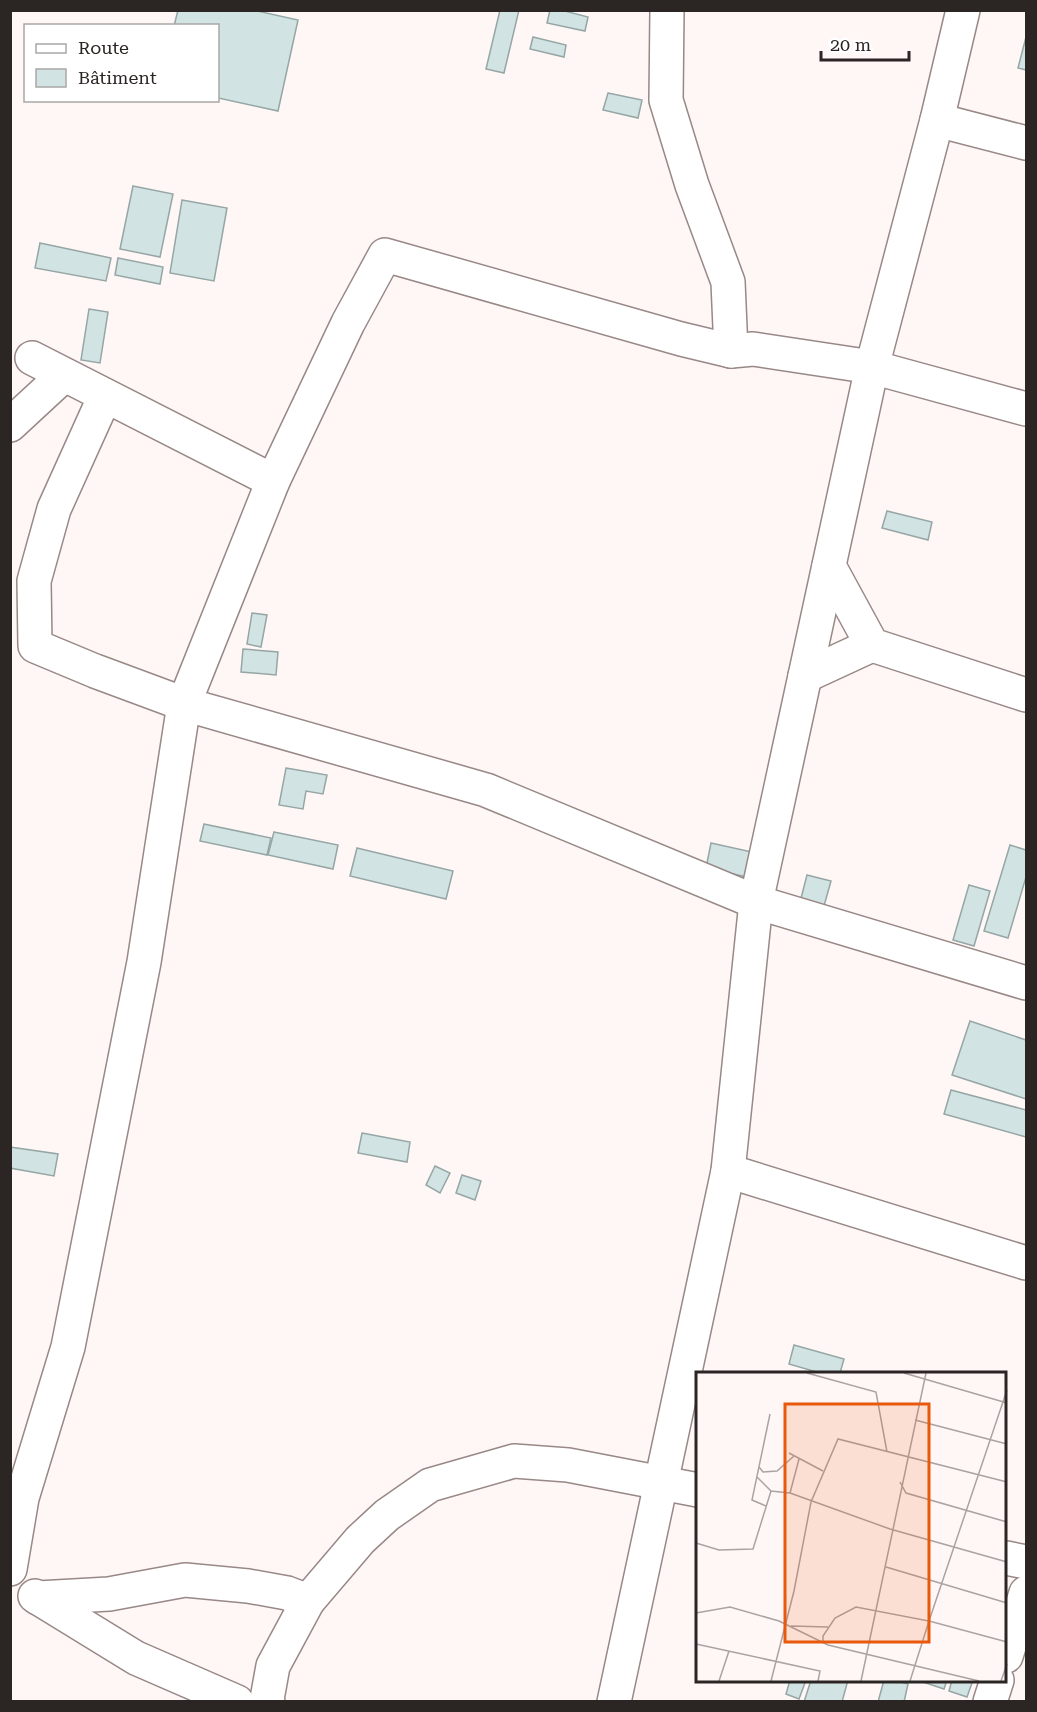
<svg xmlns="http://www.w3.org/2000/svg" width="1037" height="1712" font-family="'Roboto Serif',serif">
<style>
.building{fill:#d1e3e2;stroke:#95a6a5;stroke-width:1.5}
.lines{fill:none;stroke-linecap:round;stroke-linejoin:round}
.minor-casing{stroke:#988886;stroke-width:36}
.minor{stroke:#fff;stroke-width:33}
.inset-road{fill:none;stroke:#aaa3a2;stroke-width:1.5}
.view{fill:#e8590c;fill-opacity:0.15;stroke:#e8590c;stroke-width:3}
.inset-edge{fill:none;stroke:#2b2524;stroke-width:3}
</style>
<rect width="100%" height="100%" fill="#fef7f6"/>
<!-- building -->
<g class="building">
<path d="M178 10H253L298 20 278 111 218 98V26H174Z"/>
<path d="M500 10H519L504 73 486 69Z"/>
<path d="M550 10H561L588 17 585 31 547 23Z"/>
<path d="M533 37 566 45 564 57 530 49Z"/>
<path d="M1026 37V70L1018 68Z"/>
<path d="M608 93 642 100 638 118 603 110Z"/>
<path d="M133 186 173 194 160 257 120 249Z"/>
<path d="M182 200 227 208 214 281 170 273Z"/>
<path d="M40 243 111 258 106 281 35 268Z"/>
<path d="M118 258 163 267 160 284 115 275Z"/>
<path d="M89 309 108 312 100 363 81 360Z"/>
<path d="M887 511 932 522 928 540 882 528Z"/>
<path d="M252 613 267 615 261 647 247 644Z"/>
<path d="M243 649 278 652 276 675 241 672Z"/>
<path d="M286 768 327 775 323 794 306 791 303 809 279 805Z"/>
<path d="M204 824 271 838 267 855 200 841Z"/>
<path d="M274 832 338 845 333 869 268 855Z"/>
<path d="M711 843 752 852 747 877 706 868Z"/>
<path d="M1010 845 1026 850V877L1008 938 984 931Z"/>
<path d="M357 848 453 871 446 899 350 876Z"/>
<path d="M807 875 831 881 822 913 799 906Z"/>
<path d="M969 885 990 891 974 946 953 940Z"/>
<path d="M970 1021 1026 1040V1099L952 1075Z"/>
<path d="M951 1090 1026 1110V1137L944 1114Z"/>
<path d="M362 1133 410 1142 407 1162 358 1153Z"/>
<path d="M10 1147 58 1154 54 1176 10 1168Z"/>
<path d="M435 1166 450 1173 440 1193 426 1185Z"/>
<path d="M462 1175 481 1181 475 1200 456 1193Z"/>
<path d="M794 1345 844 1359 840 1373H820L789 1364Z"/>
<path d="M790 1680H806L799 1699 786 1694Z"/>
<path d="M811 1680H848L842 1702H804Z"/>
<path d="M884 1680H894L908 1684 904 1702H878Z"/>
<path d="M917 1680H947L944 1689Z"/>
<path d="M952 1680H973L967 1697 949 1691Z"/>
</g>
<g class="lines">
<!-- minor casing -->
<g class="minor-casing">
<g id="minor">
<path d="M667 10 666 100 692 185 728 282 731 351"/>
<path d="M937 120 1026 143"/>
<path d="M32 358 273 481"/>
<path d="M105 396 54 509 34 581 35 646 95 671 184 704 486 790 756 902 1026 983"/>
<path d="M10 425 64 375"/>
<path d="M829 566 872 645 1026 695"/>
<path d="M805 676 872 645"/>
<path d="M728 1171 1026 1263"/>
<path d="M1006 1558 1026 1562"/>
<path d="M10 1569 22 1498 68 1347 144 962 184 704 273 481 348 323 385 255 681 339 731 351 753 349 872 367 1026 409"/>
<path d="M35 1596 136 1658 237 1702"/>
<path d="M38 1598 109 1594 185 1580 248 1586 287 1593 308 1601"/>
<path d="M1006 1656 1026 1593"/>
<path d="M268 1702 267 1699 273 1666 308 1601 360 1540 387 1515 430 1485 514 1461 568 1465 698 1490"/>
<path d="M614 1702 728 1171 756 902 872 367 937 120 963 10"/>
<path d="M990 1702 997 1680"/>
</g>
</g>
<!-- minor -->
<use href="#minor" class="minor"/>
</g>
<!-- overview -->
<g transform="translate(696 1372)">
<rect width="310" height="310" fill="#fef7f6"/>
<path class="inset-road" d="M111 1 180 20 191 80M208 1 311 31M311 18 233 249 311 270M219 48 311 72M93 81 127 99M103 87 94 121 194 157 311 190M63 95 67 100 81 99 98 84M61 105 75 119 94 121M204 110 210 121 311 150M70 134 56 128 74 42M0 171 23 178 57 177 75 119M190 195 311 231M0 241 34 235 83 249 132 273 283 309M95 254 132 255M127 271V264L139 246 160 235 233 249 214 309M0 272 124 299 122 309M23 309 33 279M75 309 98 219 115 130 142 67 311 110M165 309 230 1M305 309 311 292"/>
<path class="view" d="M89 32H233V270H89Z"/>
<rect width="310" height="310" class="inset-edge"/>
</g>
<!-- border -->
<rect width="1037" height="1712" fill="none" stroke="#2b2524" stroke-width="24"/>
<!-- legend -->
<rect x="24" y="24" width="195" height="78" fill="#ffffff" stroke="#aaa8a7" stroke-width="1.5"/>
<rect x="36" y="44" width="30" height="9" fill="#ffffff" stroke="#aaa8a7" stroke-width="1.5"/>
<text x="78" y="54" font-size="18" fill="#2b2524">Route</text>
<rect x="36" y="69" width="30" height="18" fill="#d1e3e2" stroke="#aaa8a7" stroke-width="1.5"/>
<text x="78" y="84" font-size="18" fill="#2b2524">Bâtiment</text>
<!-- scale -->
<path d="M821 51v9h88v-9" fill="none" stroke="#2b2524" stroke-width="3"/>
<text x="830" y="51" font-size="18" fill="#2b2524" stroke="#ffffff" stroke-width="4.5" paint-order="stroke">20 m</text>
</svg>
